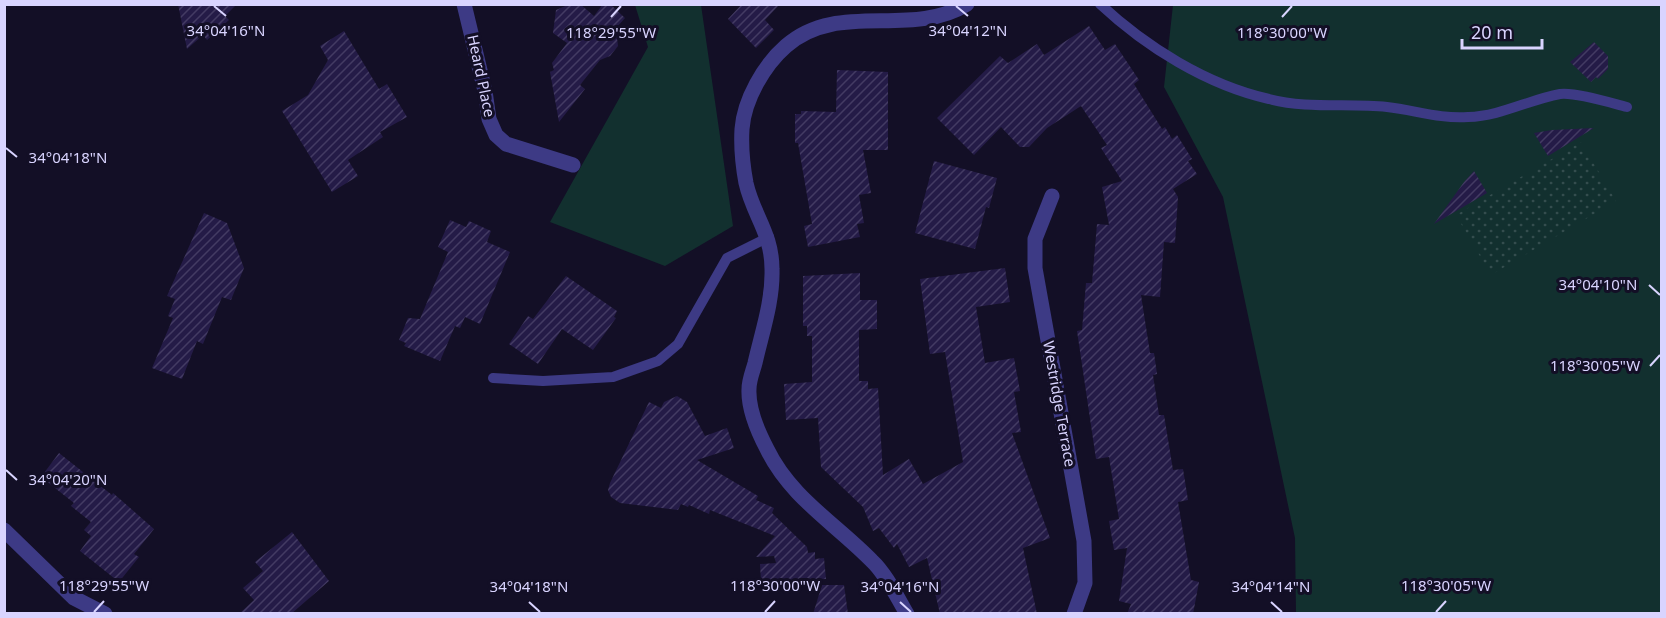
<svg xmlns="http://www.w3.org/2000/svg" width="1666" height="618" font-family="'Noto Sans',sans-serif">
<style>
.green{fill:#12302f}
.park{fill:url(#park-dots)}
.building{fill:url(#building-hatch)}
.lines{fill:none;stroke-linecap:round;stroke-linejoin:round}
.lane{stroke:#3d3a85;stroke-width:10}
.street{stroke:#3d3a85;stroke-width:15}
.ticks{fill:none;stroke:#d9d4ff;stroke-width:2}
.labels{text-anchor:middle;stroke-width:6;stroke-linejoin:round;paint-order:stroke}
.street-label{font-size:15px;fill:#d9d4ff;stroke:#130f26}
.ticks-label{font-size:15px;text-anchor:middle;fill:#d9d4ff;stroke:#130f26;stroke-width:6;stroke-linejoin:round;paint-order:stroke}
</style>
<defs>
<pattern id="park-dots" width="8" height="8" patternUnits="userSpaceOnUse" patternTransform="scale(1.5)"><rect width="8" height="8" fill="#12302f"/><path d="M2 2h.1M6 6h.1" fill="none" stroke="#344d4e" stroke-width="1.8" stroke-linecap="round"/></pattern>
<pattern id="building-hatch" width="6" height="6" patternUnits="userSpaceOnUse" patternTransform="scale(1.5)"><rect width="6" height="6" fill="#241b47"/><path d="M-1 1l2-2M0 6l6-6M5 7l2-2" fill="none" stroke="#433b63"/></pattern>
</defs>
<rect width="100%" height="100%" fill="#130f26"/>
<!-- green -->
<g class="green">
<path d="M635 5H701L733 226 665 266 550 222 648 47Z"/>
<path d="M1173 5H1661V613H1296L1295 538 1223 197 1164 87Z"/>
</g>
<!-- park -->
<path class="park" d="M1581 142 1616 201 1491 275 1456 215Z"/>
<!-- building -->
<g class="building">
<path d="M178 4H237L225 16 229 20 207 40 203 35 187 49Z"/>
<path d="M570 4H580L594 16 603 4H610L625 18 616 28 618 46 610 56 600 60 580 85 585 89 559 122 550 72 554 70 552 63 567 43 553 33 556 10Z"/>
<path d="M742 4H780L765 20 774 30 756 48 728 19Z"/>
<path d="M1089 26 1105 50 1115 44 1139 80 1134 84 1162 129 1165 127 1172 139 1177 135 1192 159 1188 161 1197 174 1173 189 1178 197 1175 243 1164 242 1160 297 1141 295 1150 353H1154L1157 374 1153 375 1159 415H1164L1173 470 1183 469 1188 500 1178 502 1191 580 1199 582 1193 614H1127L1131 604 1119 601 1127 548 1114 550 1109 521 1119 519 1109 457 1096 459 1077 331 1082 330 1086 283H1092L1097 224 1109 225 1102 187 1122 181 1101 148 1107 145 1081 106 1047 128 1029 147H1020L1001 127 974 155 937 118 1000 56 1008 63 1037 44 1044 55Z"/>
<path d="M344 31 379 89 387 84 407 117 380 132 383 137 348 160 358 176 332 192 282 111 308 95 328 60 320 46Z"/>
<path d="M1594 42 1608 56V69L1598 79 1596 77 1591 82 1570 62Z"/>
<path d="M837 70 888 72V150H863L871 193 859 195 864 223 857 224 860 237 808 247 804 226 812 224 798 143H795V114H801V111L836 112Z"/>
<path d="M1594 128 1548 156 1534 133 1552 130Z"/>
<path d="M934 161 997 178 989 208 986 207 975 249 915 233Z"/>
<path d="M1474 171 1487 193 1434 224 1464 182Z"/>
<path d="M204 213 227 223 244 268 231 300 222 297 203 344 197 341 182 379 152 368 173 318 168 316 175 299 167 296Z"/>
<path d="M450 220 466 227 469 221 491 231 487 242 510 252 480 324 465 317 460 328 455 326 440 361 404 346 406 343 399 340 408 318 420 319 448 252 438 247Z"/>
<path d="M1005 268 1010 302 976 307 985 363 1014 358 1020 391 1014 392 1021 432 1012 433 1050 538 1023 548 1037 614H940L927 558 909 567 897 544 894 548 879 528 873 531 863 507 821 467 818 418 786 420 784 384 812 382V336H807V326H803V276L860 273V300H877V329L859 330V381H868V389L878 388 883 475 909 459 923 484 963 462 945 352 930 354 920 279Z"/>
<path d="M566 276 617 311 614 317 616 318 593 350 562 329 538 364 509 344 528 316 533 319Z"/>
<path d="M677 396 687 402 705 436 727 428 734 448 697 460 758 496 756 500 774 508 772 513 807 547 808 553 815 552V559L824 558 826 579 761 581 760 564 776 563 774 556 756 557 775 536 710 510 709 514 689 505 688 507 681 504 678 510 620 503 611 497 608 490 610 483 649 402 661 408 664 402Z"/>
<path d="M59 453 112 495 113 493 154 529 134 554 139 557 119 582 80 551 91 536 84 530 91 522 71 506 74 503 41 477Z"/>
<path d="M292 532 329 581 291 614H239L254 600 243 588 263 571 255 562Z"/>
<path d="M822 585H844L848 614H813Z"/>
</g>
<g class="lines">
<!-- lane -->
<g class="lane">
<path d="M1100 4C1146 47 1207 85 1269 99 1307 109 1348 103 1387 107 1415 110 1439 119 1468 117 1501 116 1528 100 1560 94 1576 92 1611 103 1627 107"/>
<path d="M493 378 543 381 613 377 658 361 678 344 727 258 769 237"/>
</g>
<!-- street -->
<g class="street">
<path d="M464 4 485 91 489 119 496 135 506 144 573 165"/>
<path d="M1052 196 1035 239V268L1084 541 1085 583 1074 614"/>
<path d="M4 530 74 598 105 614"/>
<path d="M907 614C897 597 886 574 872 561 836 524 790 497 767 449 758 432 748 409 749 389 749 380 753 371 755 363 762 332 773 301 772 269 772 233 753 215 746 183 743 167 741 146 742 129 744 100 764 65 786 46 838 0 910 39 967 4"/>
</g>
</g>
<!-- ticks -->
<path class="ticks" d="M214 6 226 16M956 6 968 16M611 17 621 6M1282 17 1292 6M6 148 17 157M1649 285 1660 295M1650 366 1660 355M6 470 17 480M529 602 540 612M900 602 911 612M1271 602 1282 612M94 612 104 601M765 612 775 601M1436 612 1446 601"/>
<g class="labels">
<!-- street labels -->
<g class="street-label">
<text transform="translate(481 76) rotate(78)" y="5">Heard Place</text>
<text transform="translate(1059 404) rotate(80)" y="5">Westridge Terrace</text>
</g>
</g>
<g class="ticks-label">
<text x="226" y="36">34°04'16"N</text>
<text x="968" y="36">34°04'12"N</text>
<text x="611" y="38">118°29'55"W</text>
<text x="1282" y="38">118°30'00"W</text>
<text x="68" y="163">34°04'18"N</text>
<text x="1598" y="290">34°04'10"N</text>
<text x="1595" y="371">118°30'05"W</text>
<text x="68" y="485">34°04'20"N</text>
<text x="104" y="591">118°29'55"W</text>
<text x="775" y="591">118°30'00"W</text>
<text x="1446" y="591">118°30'05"W</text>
<text x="529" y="592">34°04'18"N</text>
<text x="900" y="592">34°04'16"N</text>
<text x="1271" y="592">34°04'14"N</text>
</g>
<!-- border -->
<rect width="1666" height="618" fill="none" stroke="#d9d4ff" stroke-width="12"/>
<!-- scale -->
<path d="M1462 39v9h80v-9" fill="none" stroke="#d9d4ff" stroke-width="3"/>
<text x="1471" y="39" font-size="18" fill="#d9d4ff" stroke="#130f26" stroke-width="4.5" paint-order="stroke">20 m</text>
</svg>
